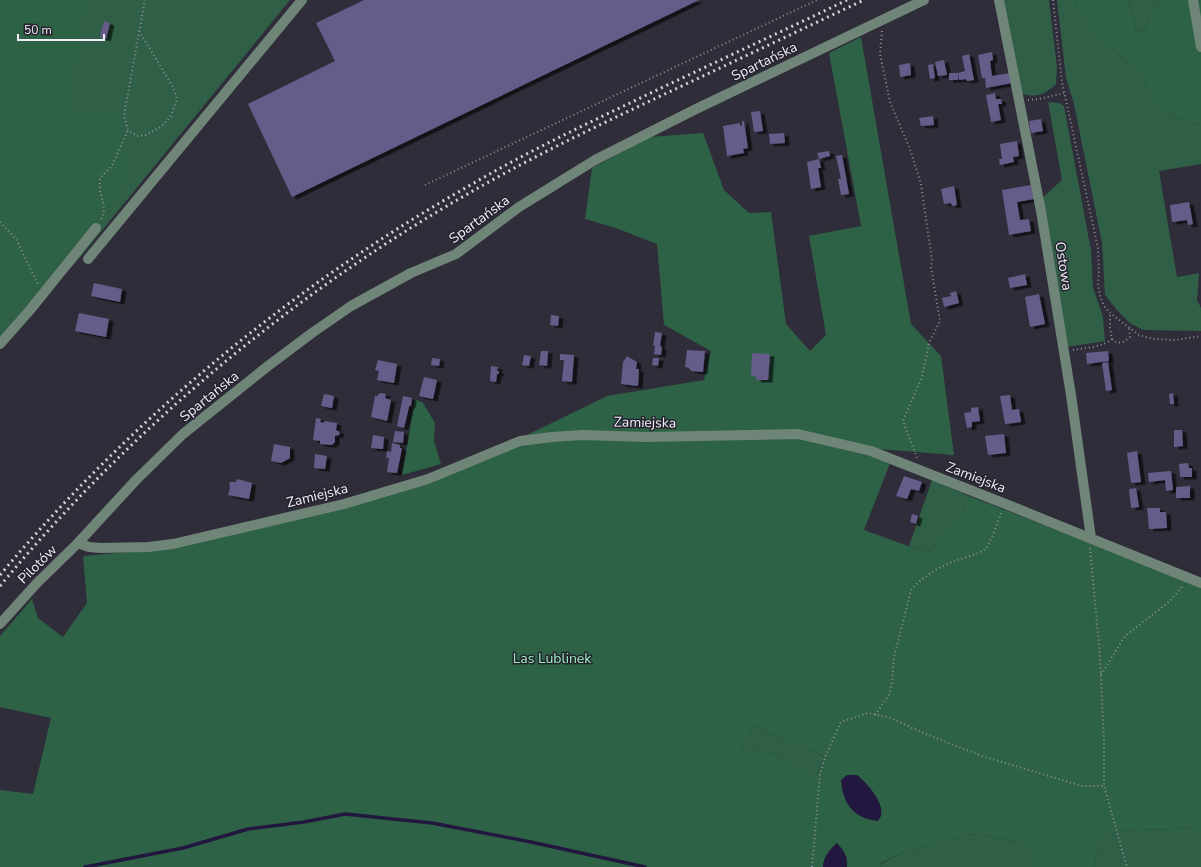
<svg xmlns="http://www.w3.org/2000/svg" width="1201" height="867" font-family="'Nunito Sans',sans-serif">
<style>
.green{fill:#2f5f46}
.forest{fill:#2e6247;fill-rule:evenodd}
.water{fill:#22173f}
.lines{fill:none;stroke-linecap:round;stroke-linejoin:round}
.stream{stroke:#22173f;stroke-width:3.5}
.building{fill:#655c8a;filter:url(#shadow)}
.path{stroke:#8f8e98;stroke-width:2;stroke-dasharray:1 3;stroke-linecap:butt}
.minor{stroke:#6f8578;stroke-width:10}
.rail{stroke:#d4d3db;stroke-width:3;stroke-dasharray:2 4;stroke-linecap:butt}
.labels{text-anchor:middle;stroke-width:3;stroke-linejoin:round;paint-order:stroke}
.street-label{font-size:14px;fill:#efeef6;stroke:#25232f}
.park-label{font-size:14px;fill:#99ebbe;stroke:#25232f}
</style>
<defs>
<filter id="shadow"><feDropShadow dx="4.5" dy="2.5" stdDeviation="0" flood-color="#0009"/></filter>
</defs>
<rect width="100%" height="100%" fill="#2f2d39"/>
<!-- green -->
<g class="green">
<path d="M0 0H290L82 255 67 272 0 338Z"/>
<path d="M1003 0H1049L1057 67 1056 84C1046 94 1035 99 1021 93Z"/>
<path d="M1057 0H1076L1075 4 1093 31 1137 71 1159 106 1191 125 1201 123V164L1159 171 1177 277 1199 273 1197 300 1201 308V331L1143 330 1130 323 1116 309 1105 295 1102 243 1074 104 1066 78Z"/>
<path d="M1128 0H1165L1148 11 1147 30 1136 32Z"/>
<path d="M1048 102 1059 103 1064 106 1091 250 1093 287 1103 317 1105 341 1067 347 1042 198 1062 180Z"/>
<path d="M932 480 969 496 959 519 927 553 909 546Z"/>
<path d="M753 725 824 756 818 775 774 754 741 747Z"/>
<path d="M1201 828V867H1094L1099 844 1111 831Z"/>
<path d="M979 834 1036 846V867H880L881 864 901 853 933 845 963 835Z"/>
</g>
<!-- forest -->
<g class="forest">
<path d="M0 0H85L67 112 116 110 129 180 0 329Z"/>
<path d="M1076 0H1128L1136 32 1147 30 1148 11 1165 0H1201V123L1191 125 1159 106 1137 71 1093 31 1075 4Z"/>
<path d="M861 37 911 324 941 356 954 455 879 449 799 431 523 437 607 396 704 380 711 351 664 325 657 244 616 228 585 219 592 168 650 137 703 133 724 190 749 213 771 212 786 324 810 351 826 335 809 236 861 226 829 53Z"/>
<path d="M415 399 423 403 435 423 434 441 441 464 402 475Z"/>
<path d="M582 438H797L871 456 890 463 864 530 927 553 959 519 969 496 1088 542 1201 588V828L1111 831 1099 844 1094 867H1036V846L979 834 963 835 933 845 901 853 881 863 880 867H847V861L823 863V867H0V790L33 794 51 718 0 707V636L32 599 38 618 63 637 87 603 83 556 176 548 429 483 521 445ZM753 725 824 756 818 775 774 754 741 747Z"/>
</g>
<!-- water -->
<g class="water">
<path d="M847 775H857C866 782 885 803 881 815 881 817 879 819 878 821 853 818 843 804 841 780Z"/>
<path d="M837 843C844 851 848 856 847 867H823C823 857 830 849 837 843Z"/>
</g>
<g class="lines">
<!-- stream -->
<path class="stream" d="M85 867 183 848 248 829 304 822 345 814 432 823 531 842 645 867"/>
</g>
<!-- building -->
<g class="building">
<path d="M364 0H699L292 197 248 104 335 61 316 23Z"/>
<path d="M104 21 110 23 106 39 100 37Z"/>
<path d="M992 52 993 60 990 61 992 76 1010 73 1012 83 986 88 985 78H982L978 55Z"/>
<path d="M969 54 974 80 967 81 966 79 959 80 958 73 965 71 962 56Z"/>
<path d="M944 60 947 75 938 76 935 62Z"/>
<path d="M910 63 911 75 900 77 899 65Z"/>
<path d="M933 64 935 78 930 79 928 65Z"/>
<rect x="949" y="73" width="9" height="7"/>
<path d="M995 93 996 99H1001L1002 104H998L1001 120 991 122 986 95Z"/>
<path d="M760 111 763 131 754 132 751 112Z"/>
<path d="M933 116 934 125 921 126 919 118Z"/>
<path d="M1041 119 1043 131 1031 133 1029 121Z"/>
<path d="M742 121H744L748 148 743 149 744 153 727 156 723 126 740 123V126L742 125Z"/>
<path d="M784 133 785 143 770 144 769 134Z"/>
<path d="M1017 141 1019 156 1013 157 1014 162 1000 165 999 159H1002L1000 144Z"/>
<path d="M829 151 830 156 819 159 817 153Z"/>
<path d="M842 155 849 194 841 195 838 179H841L836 156Z"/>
<path d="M819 159 821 168H818L821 187 811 189 807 162Z"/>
<path d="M1031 185 1034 199 1017 202 1020 220 1029 219 1031 231 1009 235 1002 190Z"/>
<path d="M954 186 957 205 952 206 951 203 944 204 941 189Z"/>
<path d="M1189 202 1193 224 1188 225 1187 220 1172 222 1170 205Z"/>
<path d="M1025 274 1027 285 1010 288 1008 278Z"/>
<path d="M94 283 122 289 120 302 91 296Z"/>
<path d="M956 291 959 303 944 307 942 298 951 296 950 293Z"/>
<path d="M1039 294 1045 324 1030 327 1025 297Z"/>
<path d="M79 313 109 319 106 337 75 331Z"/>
<path d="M551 315 559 316 558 326 550 325Z"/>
<path d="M655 332 662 333 660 346 662 347 661 355 654 354 655 346 653 345Z"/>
<path d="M687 350 705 351 703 372 691 371 689 368 685 367Z"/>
<path d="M541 351H548L547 366 539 365Z"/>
<path d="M1108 351 1109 361 1087 364 1086 353Z"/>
<path d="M752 353 770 354 768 380H757L755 376H751Z"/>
<path d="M560 354 574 355 572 382 562 381 564 360H560Z"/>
<path d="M524 355 531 356 529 366 522 365Z"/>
<path d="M627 356 637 362 636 369H639L638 386 621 384 623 362Z"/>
<path d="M432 358 440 359 439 366 431 365Z"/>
<path d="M653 358H659L658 366 652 365Z"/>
<path d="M378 360 397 364 394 383 377 380 379 371 375 370Z"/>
<path d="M1108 362 1112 390 1106 391 1102 363Z"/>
<path d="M491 366 498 367 497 371H499V374H497L496 382 490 381Z"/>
<path d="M424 377 437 380 433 399 419 396Z"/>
<path d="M381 393 386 394 385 398 391 400 387 421 371 417 375 396H378V394Z"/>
<path d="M1173 393 1174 404H1170L1169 394Z"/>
<path d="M324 394 334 396 332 408 321 406Z"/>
<path d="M1010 395 1012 410 1019 409 1021 422 1005 424 1000 396Z"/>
<path d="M403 396 412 398 411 406 410 405 409 407 404 428 397 426Z"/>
<path d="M978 407 980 421 972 422V427L967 428 964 413 971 412V408Z"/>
<path d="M316 418 321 419 320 422 324 423V421L337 423 336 430 340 432 339 435 335 436V442L332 445 320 444V441L313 440Z"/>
<path d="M1174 430H1182L1183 446 1174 447Z"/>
<path d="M395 431 404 432 403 443 393 442Z"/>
<path d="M1004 434 1006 453 988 455 985 436Z"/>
<path d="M373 435 384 437 383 449 371 448Z"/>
<path d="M392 443 400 445V448H402L397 473 387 472 389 458H386L387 451 391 452Z"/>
<path d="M274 444 290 447V458L281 463 271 461Z"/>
<path d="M1137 451 1141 482 1131 483 1127 453Z"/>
<path d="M315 454 327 456 325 469 314 468Z"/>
<path d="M1188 463 1189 468H1192V477H1180L1179 464Z"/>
<path d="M1171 471 1173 490 1166 491 1165 480 1149 482 1148 473Z"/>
<path d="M904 476 922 482 919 491 911 489 907 499 896 496Z"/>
<path d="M237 479 252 483 249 499 228 495 230 488 229 483 231 482H236Z"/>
<path d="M1190 486V498H1176V487Z"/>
<path d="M1136 488 1139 507 1131 508 1129 489Z"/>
<path d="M1147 508H1160V512H1166L1167 528 1149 529Z"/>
<path d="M912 514 918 516 916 524 910 522Z"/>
</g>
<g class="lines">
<!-- path -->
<g class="path">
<path d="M1053 0 1062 82 1098 248 1099 271 1098 283 1100 296 1104 306 1110 313 1139 335 1153 339 1175 340 1201 336"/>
<path d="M139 31 173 87 177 99 171 116 162 126 146 135 137 136 128 130 124 115 145 0"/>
<path d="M882 31 880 54 890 102 910 149 921 184 932 260 931 267 940 321 929 343 922 377 903 421 917 458"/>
<path d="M1028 100 1039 99 1064 93"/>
<path d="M425 185 817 0"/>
<path d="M101 219C107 210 102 200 100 191 99 186 100 182 100 178L112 166 128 130"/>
<path d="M0 222 16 239 38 284"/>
<path d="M1112 339C1118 345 1124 343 1130 337L1129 328"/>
<path d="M1073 350C1085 348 1103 347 1112 339L1110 328V313"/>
<path d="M1090 548 1100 655 1104 743V786L1127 867"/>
<path d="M1101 675 1125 636 1170 601 1182 587"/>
<path d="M875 715 889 695 892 682 894 657 911 590C921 578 940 566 955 561 964 557 979 555 986 548 991 542 998 521 1001 513"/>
<path d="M812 867 820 775 825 757 841 722 868 713 891 718 923 733 982 756 1082 786H1104"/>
</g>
<!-- minor -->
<g class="minor">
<path d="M999 0 1041 211 1071 395 1091 538"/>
<path d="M1193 0 1201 47"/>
<path d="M88 259 302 0"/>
<path d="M0 344 30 310 96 228"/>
<path d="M78 543 89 547 101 548 148 547 173 544 344 504 428 479 520 441 552 437 583 435 645 437 798 434 871 451 1018 509 1201 583"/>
<path d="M0 624 37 583 78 543 136 480 183 434 268 366 312 333 351 306 411 273 456 254 519 207 595 160 696 109 924 0"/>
</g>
<!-- rail -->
<g class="rail">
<path d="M0 575C133 417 295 284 474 183 534 148 597 119 659 89 722 59 785 30 847 0"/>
<path d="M0 586C133 426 297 290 478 188 540 153 603 123 667 93 733 62 798 31 864 0"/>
</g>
</g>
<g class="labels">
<!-- street labels -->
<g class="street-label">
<text transform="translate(764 61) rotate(-26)" y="5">Spartańska</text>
<text transform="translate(479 219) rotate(-36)" y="5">Spartańska</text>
<text transform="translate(1064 266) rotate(81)" y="5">Ostowa</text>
<text transform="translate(209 396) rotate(-39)" y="5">Spartańska</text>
<text transform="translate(645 422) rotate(1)" y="5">Zamiejska</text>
<text transform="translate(976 477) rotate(21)" y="5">Zamiejska</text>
<text transform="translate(317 495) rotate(-14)" y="5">Zamiejska</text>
<text transform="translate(37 564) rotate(-45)" y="5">Pilotów</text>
</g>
<!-- park labels -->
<g class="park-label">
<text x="552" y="663">Las Lublinek</text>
</g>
</g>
<!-- scale -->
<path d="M18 34v6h86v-6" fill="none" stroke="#efeef6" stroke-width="2"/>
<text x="24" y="34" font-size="12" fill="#efeef6" stroke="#25232f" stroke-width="3" paint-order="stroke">50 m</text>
</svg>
